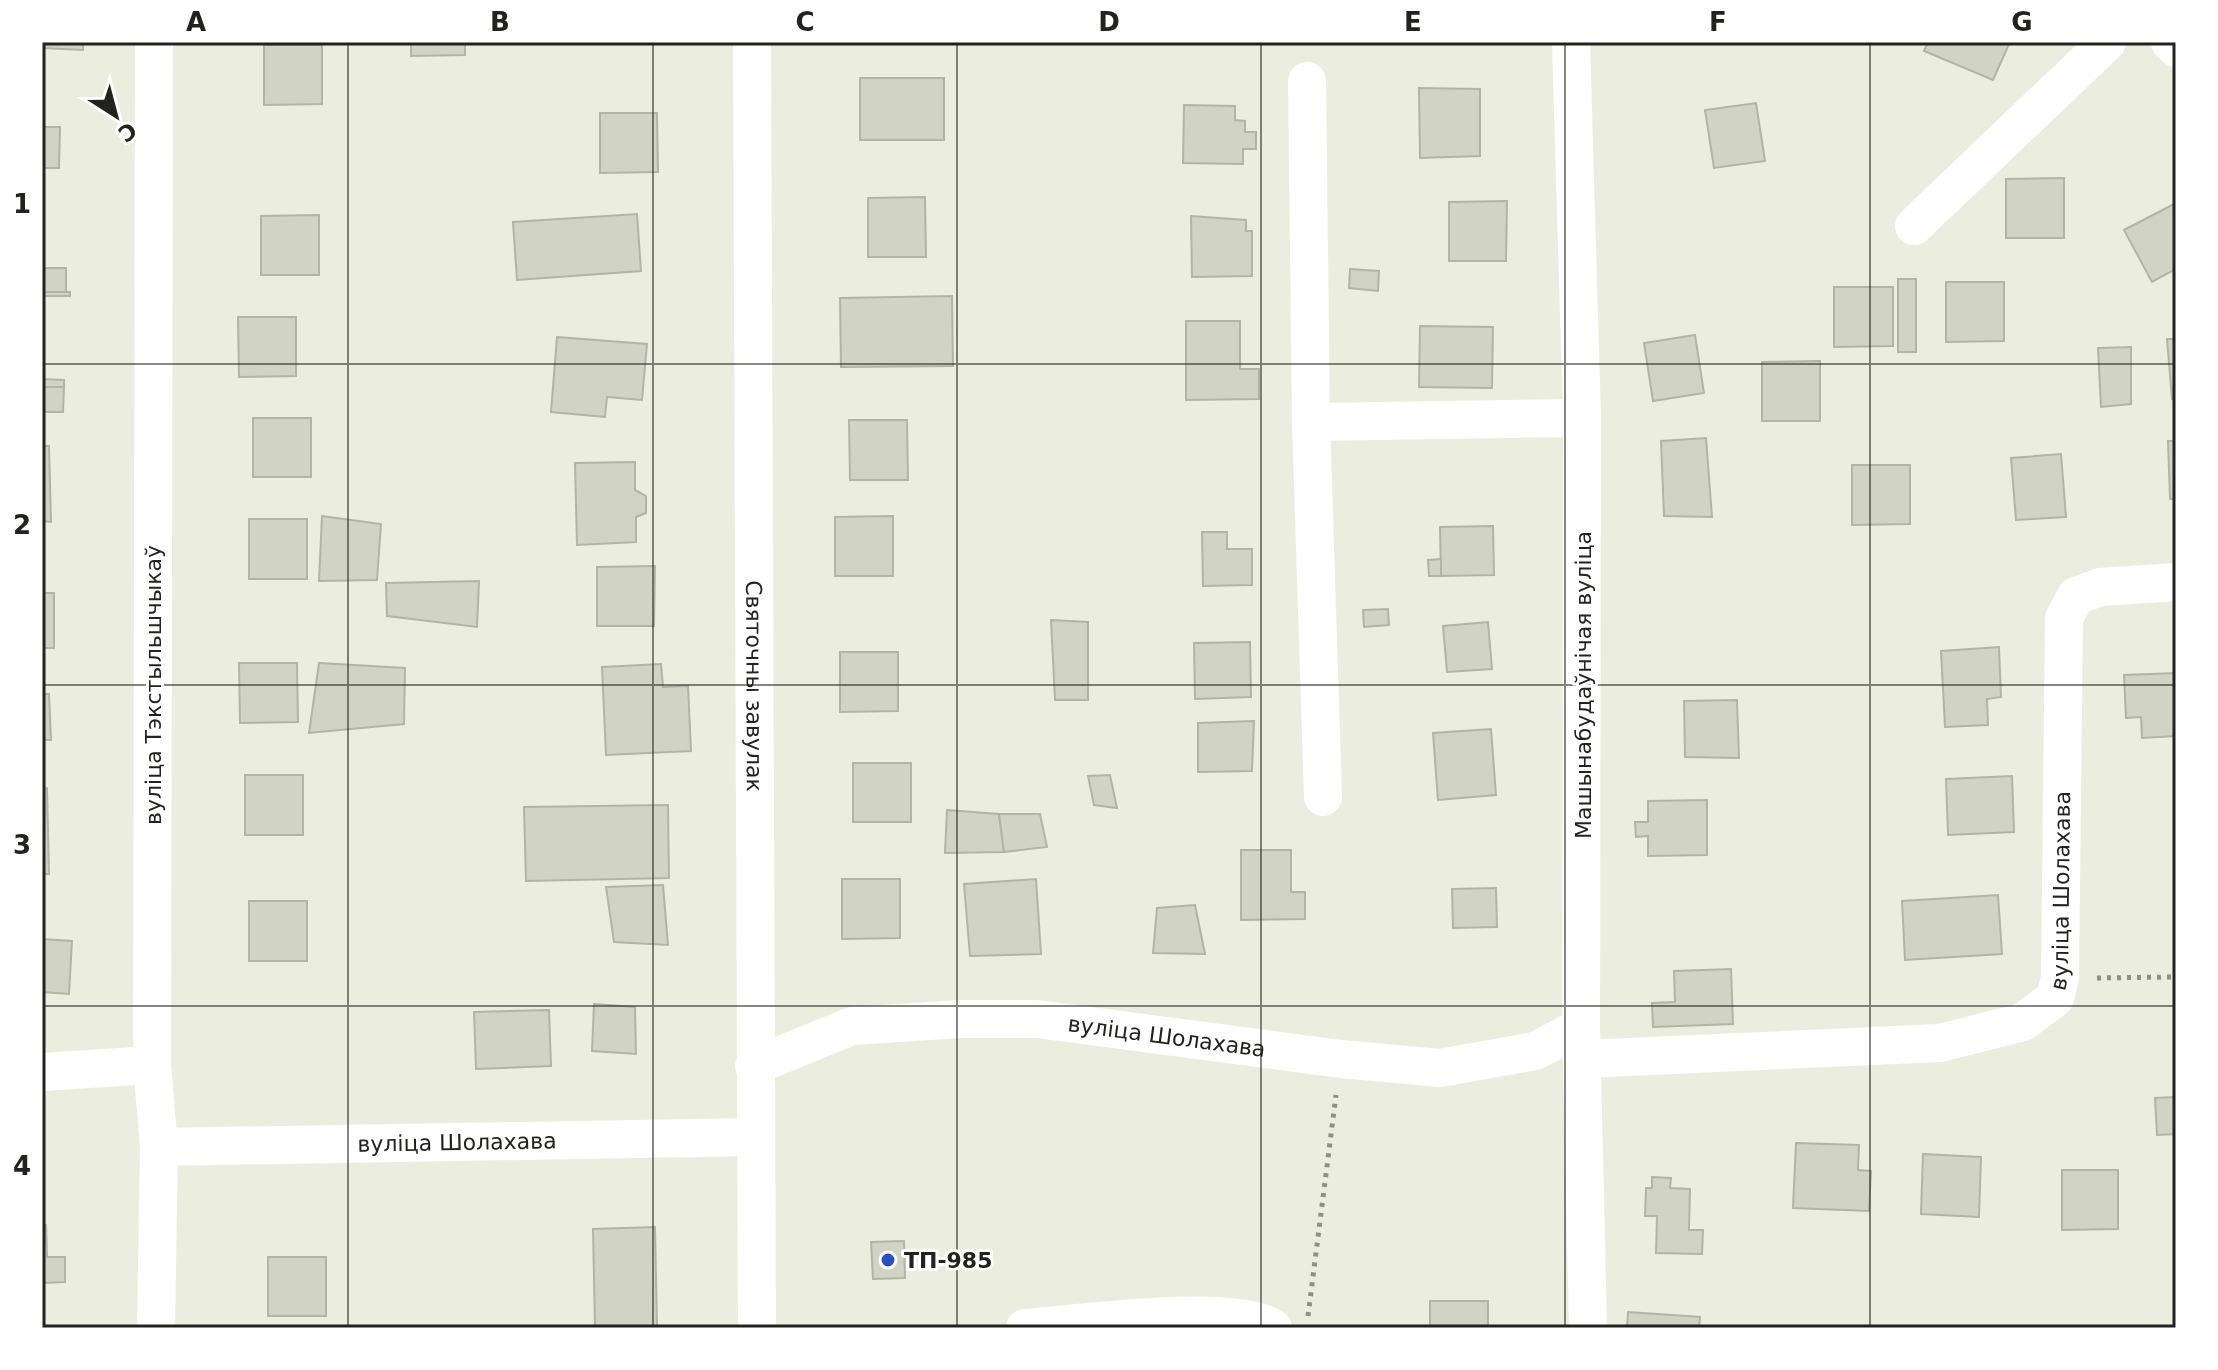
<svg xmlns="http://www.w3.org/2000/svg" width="2218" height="1370" font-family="'DejaVu Sans',sans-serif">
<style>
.building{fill:#d1d4c5;stroke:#b1b4a6;stroke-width:2}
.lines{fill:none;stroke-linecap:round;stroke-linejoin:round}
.path{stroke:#8e9086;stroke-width:5;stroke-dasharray:4 6;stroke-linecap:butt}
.minor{stroke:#fff;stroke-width:38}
.grid{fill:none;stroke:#22231e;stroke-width:2;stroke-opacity:0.55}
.poi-dot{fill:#2950bf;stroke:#fff;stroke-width:3}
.labels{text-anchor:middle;stroke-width:6;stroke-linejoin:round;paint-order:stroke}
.street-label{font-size:22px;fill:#22231e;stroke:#fff}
.poi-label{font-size:22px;font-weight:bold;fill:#22231e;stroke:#fff;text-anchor:start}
.neatline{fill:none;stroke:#22231e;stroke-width:3}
.grid-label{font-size:26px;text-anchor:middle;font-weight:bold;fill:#22231e}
</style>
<rect width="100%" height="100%" fill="#ebeedf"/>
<!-- building -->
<g class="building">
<path d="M42 42H83V50L42 48Z"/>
<path d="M411 42H465V55L411 56Z"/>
<path d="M1928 42H2010L1993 80 1924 51Z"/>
<path d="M264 45H322V104L264 105Z"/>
<rect x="860" y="78" width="84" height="62"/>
<path d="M1419 88 1480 89V156L1420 158Z"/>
<path d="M1756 103 1765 161 1714 168 1705 110Z"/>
<path d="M1184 105 1235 106V120L1245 121V132H1256V149H1243V164L1183 163Z"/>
<path d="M600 113H657L658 172 600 173Z"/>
<path d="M42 127H60L59 168H42Z"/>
<path d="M2064 178V238H2006V179Z"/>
<path d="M925 197 926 257H868V198Z"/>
<path d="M1507 201 1506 261H1449V202Z"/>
<path d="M2176 203V269L2152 282 2124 230Z"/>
<path d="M637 214 641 271 517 280 513 222Z"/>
<path d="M319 215V275H261V216Z"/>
<path d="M1191 216 1246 220V231H1252V276L1192 277Z"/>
<rect x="42" y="268" width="24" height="24"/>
<path d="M1350 269 1379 271 1378 291 1349 288Z"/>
<rect x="1898" y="279" width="18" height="73"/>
<path d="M1946 282H2004V341L1946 342Z"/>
<path d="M1834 287H1893V346L1834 347Z"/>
<rect x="42" y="292" width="28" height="4"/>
<path d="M952 296 953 366 841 367 840 298Z"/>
<path d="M238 317H296V376L239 377Z"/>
<path d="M1186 321H1240V369H1259V399L1186 400Z"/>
<path d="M1420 326 1493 327 1492 388 1419 387Z"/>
<path d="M1695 335 1704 393 1653 401 1644 343Z"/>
<path d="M557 337 647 344 642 400 607 397 605 417 551 412Z"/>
<path d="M2167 339H2176V398L2172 399Z"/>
<path d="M2131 347V404L2101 407 2098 348Z"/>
<path d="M1820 361V421H1762V362Z"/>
<path d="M42 379 64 380V387H42Z"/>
<path d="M42 387H64L63 412H42Z"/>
<rect x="253" y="418" width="58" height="59"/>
<path d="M849 420H907L908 480H850Z"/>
<path d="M1706 438 1712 517 1664 516 1661 441Z"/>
<path d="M2168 441H2176V499H2170Z"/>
<path d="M42 446H49L51 522 42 521Z"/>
<path d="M2061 454 2066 517 2016 520 2011 458Z"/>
<path d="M635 462V490L646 496V513L636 517V542L577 545 575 463Z"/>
<path d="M1852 465H1910V524L1852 525Z"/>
<path d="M322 516 381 524 377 580 319 581Z"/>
<path d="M893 516V576H835V517Z"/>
<rect x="249" y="519" width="58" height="60"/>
<path d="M1493 526 1494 575 1441 576 1440 527Z"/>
<path d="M1202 532H1227V549H1252V585L1203 586Z"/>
<path d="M1441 559V576H1429L1428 560Z"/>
<path d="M655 566 654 626H597V567Z"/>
<path d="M479 581 477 627 387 616 386 583Z"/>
<rect x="42" y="593" width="12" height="55"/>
<path d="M1388 609 1389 625 1364 627 1363 610Z"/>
<path d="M1051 620 1088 622V700H1055Z"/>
<path d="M1488 622 1492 669 1447 672 1443 626Z"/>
<path d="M1250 642 1251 697 1195 699 1194 643Z"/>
<path d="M1999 647 2001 697 1987 699 1988 725 1945 727 1941 651Z"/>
<path d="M840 652H898V711L840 712Z"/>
<path d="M239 663H297L298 722 240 723Z"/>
<path d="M319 663 405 668 404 724 309 733Z"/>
<path d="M661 664 663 687 688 686 691 751 606 755 602 667Z"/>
<path d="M2176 673V736L2142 738 2141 717 2126 718 2124 675Z"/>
<path d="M42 694H49L51 740H42Z"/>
<path d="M1737 700 1739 758 1685 757 1684 701Z"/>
<path d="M1254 721 1252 771 1198 772V723Z"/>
<path d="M1491 729 1496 795 1438 800 1433 733Z"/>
<rect x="853" y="763" width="58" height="59"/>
<rect x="245" y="775" width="58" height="60"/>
<path d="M1110 775 1117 808 1094 805 1088 776Z"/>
<path d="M2012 776 2014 832 1948 835 1946 779Z"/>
<path d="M42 788H47L49 874H42Z"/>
<path d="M1707 800V855L1648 856V836L1636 837 1635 822H1648V801Z"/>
<path d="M668 805 669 878 526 881 524 807Z"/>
<path d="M947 810 999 814 1004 852 945 853Z"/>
<path d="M999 814H1040L1047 847 1004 852Z"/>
<path d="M1241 850H1291V892H1305V919L1241 920Z"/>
<path d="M842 879H900V938L842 939Z"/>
<path d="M1036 879 1041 954 970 956 964 884Z"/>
<path d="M663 885 668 945 614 942 606 887Z"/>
<path d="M1496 888 1497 927 1453 928 1452 889Z"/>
<path d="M1998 895 2002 954 1905 960 1902 901Z"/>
<rect x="249" y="901" width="58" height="60"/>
<path d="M1195 905 1205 954 1153 953 1157 908Z"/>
<path d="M42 939 72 941 69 994 42 992Z"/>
<path d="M1731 969 1733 1024 1653 1027 1652 1003 1675 1002 1674 971Z"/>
<path d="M594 1004 635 1007 636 1054 592 1051Z"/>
<path d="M549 1010 551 1066 476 1069 474 1012Z"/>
<path d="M2176 1097V1134L2157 1135 2155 1098Z"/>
<path d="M1796 1143 1859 1145 1858 1170 1871 1171 1869 1211 1793 1208Z"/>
<path d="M1923 1154 1981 1157 1979 1217 1921 1214Z"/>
<path d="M2062 1170H2118V1229L2062 1230Z"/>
<path d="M1652 1177 1671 1178 1670 1188 1690 1189 1689 1230H1703L1702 1254 1656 1253 1657 1216H1645L1646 1188H1652Z"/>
<path d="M46 1225 47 1257H65V1282L42 1283V1226Z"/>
<path d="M655 1227 657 1326 595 1327 593 1229Z"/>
<path d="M904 1241 905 1278 873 1279 871 1242Z"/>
<rect x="268" y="1257" width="58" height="59"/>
<rect x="1430" y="1301" width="58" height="27"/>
<path d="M1628 1312 1700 1317 1699 1328H1627Z"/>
</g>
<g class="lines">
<!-- path -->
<g class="path">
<path d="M2097 978 2176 977"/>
<path d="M1308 1316 1336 1095"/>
</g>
<!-- minor -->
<g class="minor">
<path d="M154 42 152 1065 159 1147 156 1328"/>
<path id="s1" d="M752 42 757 1328"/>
<path d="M1571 42 1582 418 1581 1027 1588 1328"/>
<path d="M2170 42 2176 48"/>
<path d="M1307 81 1311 422 1323 797"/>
<path d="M1914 226 2107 42"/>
<path d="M1311 422 1582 418"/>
<path id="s2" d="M1582 1059 1940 1043 2023 1022 2055 998 2060 978 2064 618 2076 596 2100 587 2176 582"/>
<path id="s3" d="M754 1066 852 1026 960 1019H1037L1341 1059 1440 1068 1535 1051 1581 1027"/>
<path d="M42 1072 152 1065"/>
<path id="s4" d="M159 1147 754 1137"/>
<path d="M1025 1328C1078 1324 1233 1302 1273 1328"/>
</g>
</g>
<!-- grid -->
<path class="grid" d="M348 42V1328M653 42V1328M957 42V1328M1261 42V1328M1565 42V1328M1870 42V1328M42 364H2176M42 685H2176M42 1006H2176"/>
<!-- markers -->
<circle class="poi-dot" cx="888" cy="1260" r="8"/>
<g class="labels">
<!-- street labels -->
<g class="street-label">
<text transform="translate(153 685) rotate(-90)" y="8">вуліца Тэкстыльшчыкаў</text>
<text dy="8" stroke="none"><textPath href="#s1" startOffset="644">Святочны завулак</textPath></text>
<text transform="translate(1583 685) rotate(-90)" y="8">Машынабудаўнічая вуліца</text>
<text dy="8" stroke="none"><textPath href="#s2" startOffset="592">вуліца Шолахава</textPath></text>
<text dy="8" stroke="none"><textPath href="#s3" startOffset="422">вуліца Шолахава</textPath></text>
<text dy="8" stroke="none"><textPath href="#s4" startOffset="298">вуліца Шолахава</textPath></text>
</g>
<!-- poi labels -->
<g class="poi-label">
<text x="904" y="1268">ТП-985</text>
</g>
</g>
<!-- border -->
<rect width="2218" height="1370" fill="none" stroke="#ffffff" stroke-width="88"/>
<!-- north arrow -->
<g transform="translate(116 116) rotate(144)" stroke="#ffffff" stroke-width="6" paint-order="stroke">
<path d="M0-6L14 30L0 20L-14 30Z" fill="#22231e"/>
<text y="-12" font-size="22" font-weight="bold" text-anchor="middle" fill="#22231e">С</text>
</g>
<rect x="44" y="44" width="2130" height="1282" class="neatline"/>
<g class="grid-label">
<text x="196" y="31">A</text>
<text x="500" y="31">B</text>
<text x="805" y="31">C</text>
<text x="1109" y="31">D</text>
<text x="1413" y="31">E</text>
<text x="1718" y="31">F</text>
<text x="2022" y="31">G</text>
<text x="22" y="213">1</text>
<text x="22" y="534">2</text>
<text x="22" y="854">3</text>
<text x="22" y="1175">4</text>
</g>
</svg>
